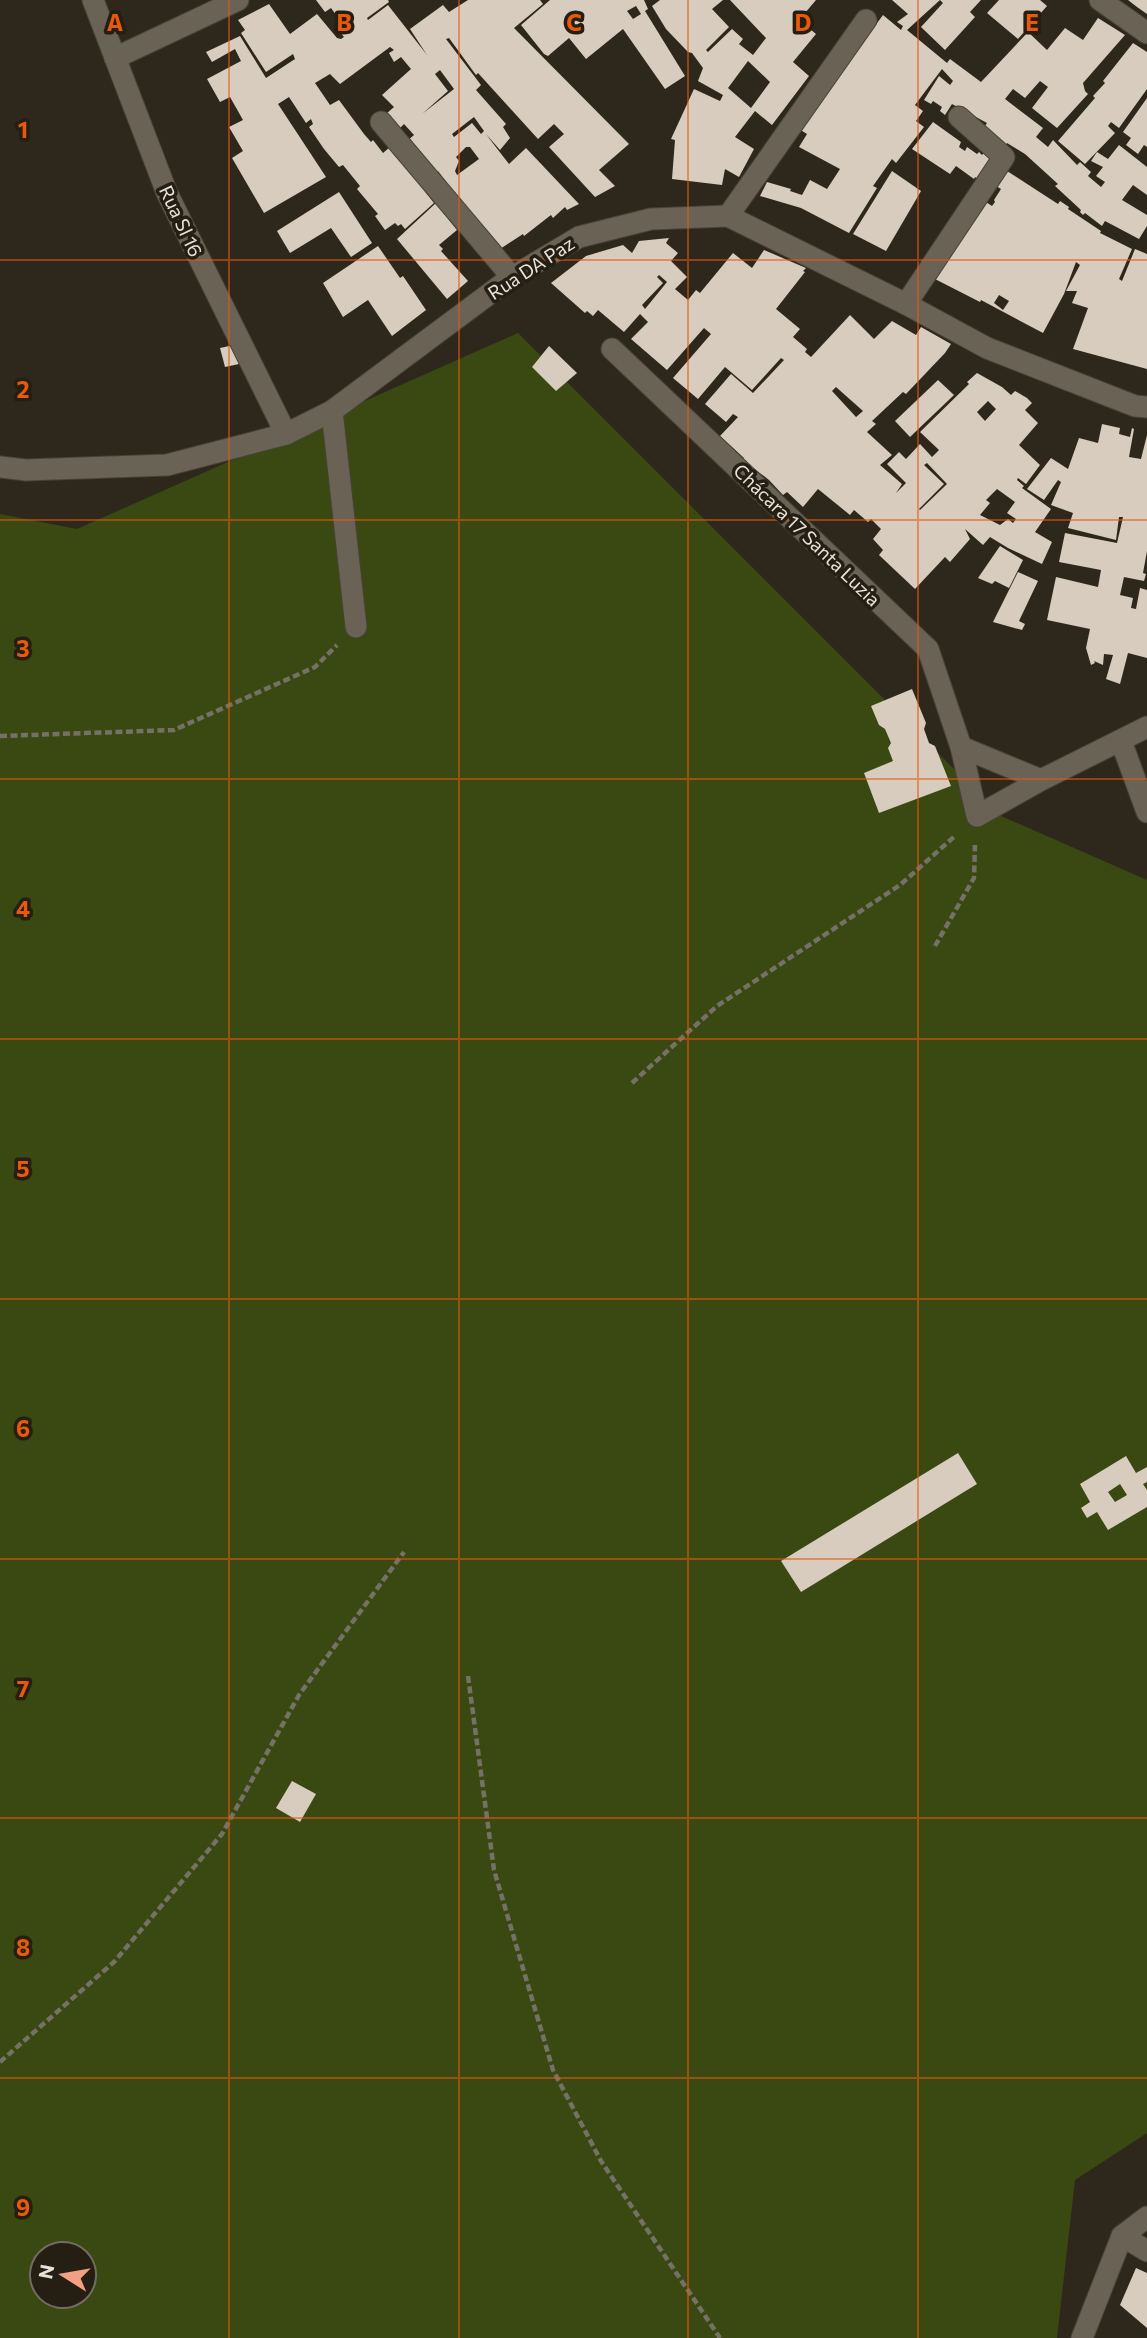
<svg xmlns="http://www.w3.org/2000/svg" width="1147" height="2338" font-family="Commissioner,sans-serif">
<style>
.grass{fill:#394911;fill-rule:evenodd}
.building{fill:#d7ccbe;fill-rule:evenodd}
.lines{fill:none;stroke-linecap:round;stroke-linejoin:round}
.minor-casing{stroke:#484339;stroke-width:23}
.path{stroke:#767166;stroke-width:4.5;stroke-dasharray:7 3.5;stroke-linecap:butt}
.minor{stroke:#696255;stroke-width:21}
.grid{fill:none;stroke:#e8590c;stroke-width:2;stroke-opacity:0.55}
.labels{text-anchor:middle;stroke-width:7;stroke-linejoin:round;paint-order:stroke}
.street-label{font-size:19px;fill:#e6e2da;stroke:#241e13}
.grid-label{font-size:23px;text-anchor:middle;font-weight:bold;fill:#e8590c;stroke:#241e13;stroke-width:7;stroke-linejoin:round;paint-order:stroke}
</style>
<rect width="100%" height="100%" fill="#2e281c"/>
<!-- grass -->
<path class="grass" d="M518 333 1001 816 1147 880V2133L1075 2180 1057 2338H0V514L77 529ZM42 2254H84V2296H42Z"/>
<!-- building -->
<g class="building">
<path d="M316 0H388L389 2 367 18 368 20 388 5 427 55 410 29 443 5 449 12 468 0H540L543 4 514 28 629 144 599 170 615 186 595 197 549 147 564 134 554 124 538 139 478 73 476 75 449 38 446 39 481 85 476 90 506 124 503 127 510 138 500 150 486 134 495 146 509 164 526 148 579 204 567 210 565 207 553 218 551 215 524 236 523 234 500 249 445 184 447 183 438 171 435 174 407 141 414 135 404 124 399 129 386 114 394 107 382 95 411 69 401 57 394 62 389 53 394 50 390 47 340 84 330 74 315 83 330 105 339 100 364 134 371 142 373 140 383 153 390 147 434 203 405 229 401 224 398 226 395 223 385 230 375 216 378 214 357 189 360 186 343 165 339 167 324 149 309 127 313 124 311 119 306 123 289 97 278 104 326 177 264 213 232 158 243 151 229 127 243 120 230 97 220 102 207 79 241 61 235 49 212 62 206 52 240 36 266 78 295 59 293 54 266 72 241 33 245 30 238 20 269 4 290 34 317 14 337 38 341 39 344 37 338 30 344 26 331 8 325 12ZM440 70 454 89 422 114 448 91 435 74ZM474 117 484 131 481 134 472 123 454 137 452 134ZM466 147H470L479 159 457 175 455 171 459 161 456 157Z"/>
<path d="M550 0H644L648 9 645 11 685 76 665 89 623 29 586 59 569 38 548 56 544 54 521 25ZM636 6 641 14 633 19 627 11Z"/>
<path d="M660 0H723L712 9 729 27 706 50 708 52 732 29 743 39 739 44 753 55 766 38 730 0H816L799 20 816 34 793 62 809 76 772 125 755 111 735 137 754 149 739 177 725 169 722 185 672 179 675 140 671 139 694 89 720 101 723 95 698 81 703 68 692 53 688 52 666 29 652 6ZM748 61 770 82 751 108 728 88Z"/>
<path d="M892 0H940L907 30 947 63 950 59 981 82 1028 32 1047 50 1065 28 1083 40 1098 18 1125 35 1083 83 1085 91 1088 94 1057 128 1032 108 1048 87 1040 81 1025 98 1013 89 1005 99 1043 128 1036 137 1048 147 1053 140 1077 165 1080 162 1091 172 1088 176 1101 187 1105 182 1096 176 1103 167 1091 161 1097 152 1108 159 1119 145 1147 167V195L1133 185 1122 200 1147 215V226L1139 239 1105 221 1102 226 1085 213 1083 215 1080 212 1081 210 1055 186 1058 184 1025 154 1007 143 1004 148 980 133 987 123 952 104 945 115 940 111 942 107 933 101 931 104 924 100 939 76 950 85 953 81 942 69 915 105 923 111 916 121 924 127 896 163 892 159 873 186 877 188 849 233 801 208 760 196 767 182 791 189 790 191 802 195 810 180 827 189 840 169 799 147 807 134 799 129 883 15 901 30 903 26 897 22 908 14Z"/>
<path d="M940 0H981L970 12 975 17 945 50 921 27 943 3Z"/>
<path d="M999 0H1040L1047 6 1018 39 987 13Z"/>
<path d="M1128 0H1147V14L1137 7Z"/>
<path d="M1133 43 1147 52V89L1119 128 1111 122 1108 126 1115 133 1085 164 1058 141 1095 98 1093 96 1105 83 1103 81Z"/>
<path d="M1147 98V147L1144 145 1138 154 1126 145 1131 138 1123 132Z"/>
<path d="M933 122 961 142 959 147 965 151 967 147 977 154 979 152 982 155 984 153 992 158 979 180 975 177 974 179 956 166 950 174 912 149Z"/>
<path d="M892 171 921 191 886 251 853 234Z"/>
<path d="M1007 171 1058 204 1060 201 1069 207 1068 209 1101 231 1100 233 1132 249 1119 279 1122 281 1135 249 1147 254V369L1073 349 1088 308 1072 303 1077 291H1066L1080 265 1076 262 1064 294 1043 333 981 300 980 302 933 278 986 202 992 206 995 202 994 200 1001 189 996 186ZM999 295 1009 301 1003 310 994 303Z"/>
<path d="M339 192 372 243 351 257 331 228 290 253 277 231Z"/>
<path d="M436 203 457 230 439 245 443 249 441 251 468 281 447 299 397 239Z"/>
<path d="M669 238 666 243 678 253 671 261 687 277 675 289 688 300 696 290 700 293 733 253 752 268 764 250 806 268 803 271 805 272 776 309 800 329 793 337 807 349 805 352 811 357 850 315 874 339 892 321 916 335 921 327 951 344 945 353 906 394 903 392 872 421 876 424 867 432 892 455 880 465 902 484 896 493 906 483 887 464 899 452 906 459 920 444 932 457 939 450 920 432 969 384 967 382 977 373 1002 387 1011 395 1015 391 1027 398 1032 403 1025 410 1038 423 1019 445 1040 465 1026 484 1018 478 1017 480 1024 486 1022 488 1051 509 1035 532 1052 542 1042 564 1008 548 990 537 983 545 965 529 970 539 950 562 945 557 915 589 879 555 883 550 873 539 881 529 871 519 868 522 854 510 850 515 818 489 803 507 787 492 783 495 769 480 743 460 744 458 720 436 738 417 733 414 726 422 705 404 731 374 753 393 784 360 781 358 752 390 725 367 698 399 673 378 711 334 704 328 667 370 631 339 648 322 640 314 624 332 598 310 593 316 587 311 585 313 551 283 586 256 623 245 632 253 639 241ZM659 275 667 282 645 309 642 305 663 283 657 277ZM836 387 863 411 856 417 832 391ZM988 401 996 409 985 421 977 412ZM927 463 947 484 920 510 919 509 944 484 924 465ZM997 489 1015 502 1007 513 1016 519 1013 523 1008 519 1000 525 980 515 990 503 986 500Z"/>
<path d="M378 246 400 278 403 276 426 310 392 336 368 300 343 317 323 283Z"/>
<path d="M234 345 239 364 225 367 220 348Z"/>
<path d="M549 346 577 373 556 391 532 367Z"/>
<path d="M938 380 954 395 910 437 895 421Z"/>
<path d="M1102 424 1120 428 1119 434 1130 437 1132 428 1134 429 1129 457 1141 459 1147 435V551L1143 573 1146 574 1144 581 1124 577 1120 595 1133 598 1131 608 1136 609 1140 588 1147 590V658L1128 653 1120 684 1106 679 1113 655 1104 654 1103 665 1094 661 1095 663 1091 665 1086 648 1090 629 1047 620 1056 577 1098 587 1101 570 1059 562 1065 533 1117 543 1123 517H1119L1116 540 1068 528 1073 513 1051 505 1061 482 1058 480 1044 500 1027 489 1051 458 1068 469 1079 438 1098 443Z"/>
<path d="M1000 546 1023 560 1009 588 995 581 992 584 978 578Z"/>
<path d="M1018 572 1038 581 1019 621 1025 624 1022 630 993 622Z"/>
<path d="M912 689 926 723 924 729 929 743 935 746 951 786 879 813 864 773 893 761 888 748 891 743 885 729 879 725 871 706Z"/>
<path d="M958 1453 977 1484 801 1592 781 1561Z"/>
<path d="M1126 1456 1136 1473 1147 1467V1482L1143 1484 1147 1490V1507L1108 1530 1097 1512 1087 1518 1081 1508 1090 1502 1080 1484ZM1120 1484 1127 1495 1115 1502 1108 1492Z"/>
<path d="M292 1781 316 1794 300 1822 276 1808Z"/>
<path d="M1136 2268 1147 2273V2328L1120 2305Z"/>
</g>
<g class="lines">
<!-- minor casing -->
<g class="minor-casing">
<g id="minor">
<path d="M93 0 167 193 286 434"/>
<path d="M1100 0 1147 33"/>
<path d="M115 58 238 0"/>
<path d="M381 122 512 277"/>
<path d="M728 216 866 20"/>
<path d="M906 304 1004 157 959 117"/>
<path d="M612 349 928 649 961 747 977 816 1041 780 1147 727"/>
<path d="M332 411 356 627"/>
<path d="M0 467 26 470 167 465 286 434 332 411 512 277 579 237 651 219 728 216 906 304 987 348 1135 406 1147 407"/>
<path d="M1121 741 1147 812"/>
<path d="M961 747 1041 780"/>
<path d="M1122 2236 1147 2251"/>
<path d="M1082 2338 1122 2236 1147 2217"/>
</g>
</g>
<!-- path -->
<g class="path">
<path d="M0 736 174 730 315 667 337 645"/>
<path d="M935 946 974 878 975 845"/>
<path d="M632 1083 717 1006 900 885 956 835"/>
<path d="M468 1676 494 1870 553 2070 601 2161 720 2338"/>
<path d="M0 2062 114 1962 222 1834 299 1695 404 1552"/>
</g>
<!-- minor -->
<use href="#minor" class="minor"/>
</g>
<!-- grid -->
<path class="grid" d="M229 0V2338M459 0V2338M688 0V2338M918 0V2338M0 260H1147M0 520H1147M0 779H1147M0 1039H1147M0 1299H1147M0 1559H1147M0 1818H1147M0 2078H1147"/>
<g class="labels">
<!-- street labels -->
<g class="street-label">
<text transform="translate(181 221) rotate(65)" y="7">Rua Sl 16</text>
<text transform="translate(531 268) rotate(-33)" y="7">Rua DA Paz</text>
<text transform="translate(807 535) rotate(44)" y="7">Chácara 17 Santa Luzia</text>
</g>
</g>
<g class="grid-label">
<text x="115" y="31">A</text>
<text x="344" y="31">B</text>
<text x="574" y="31">C</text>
<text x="803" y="31">D</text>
<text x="1032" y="31">E</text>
<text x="23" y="138">1</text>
<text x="23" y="398">2</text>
<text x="23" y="657">3</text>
<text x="23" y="917">4</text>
<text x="23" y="1177">5</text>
<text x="23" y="1437">6</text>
<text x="23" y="1697">7</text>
<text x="23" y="1956">8</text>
<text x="23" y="2216">9</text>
</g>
<!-- north arrow -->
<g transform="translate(63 2275) rotate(281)"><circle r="33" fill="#241e13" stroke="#726c63" stroke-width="2"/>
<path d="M0-5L12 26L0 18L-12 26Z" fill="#f39f84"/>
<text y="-10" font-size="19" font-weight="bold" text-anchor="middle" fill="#e6e2da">N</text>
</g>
</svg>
